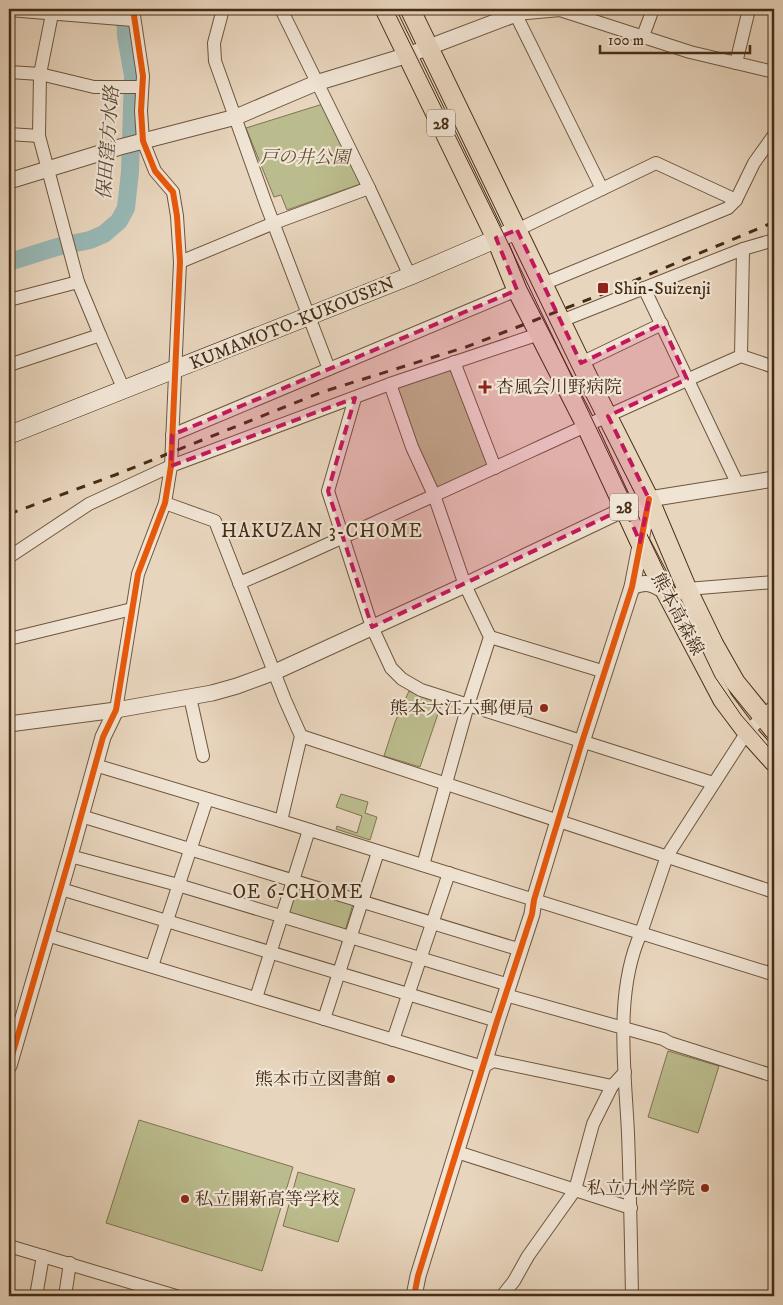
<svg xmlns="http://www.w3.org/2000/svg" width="783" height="1305" font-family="'IM FELL DW Pica','Noto Serif JP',serif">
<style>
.green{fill:#bbbc8d;stroke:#807451}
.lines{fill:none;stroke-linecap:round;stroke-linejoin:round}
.river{stroke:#98b8b5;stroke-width:18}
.minor-casing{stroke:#6e563f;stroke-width:14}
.tertiary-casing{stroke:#6e563f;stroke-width:17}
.secondary-casing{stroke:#452c15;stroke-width:19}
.primary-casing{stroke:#452c15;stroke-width:21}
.minor{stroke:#f0e4d4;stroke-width:12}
.tertiary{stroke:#f0e4d4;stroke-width:15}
.secondary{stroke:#f0e4d4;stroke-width:18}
.primary{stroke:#e8d5bd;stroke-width:19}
.tram{stroke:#452c15;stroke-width:1}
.rail{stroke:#452c15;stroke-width:3;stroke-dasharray:9 9;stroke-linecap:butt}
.cycleway-casing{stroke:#f0e4d4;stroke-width:9}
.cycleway{stroke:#e8590c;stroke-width:6}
.marked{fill:#c2185b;fill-opacity:0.2;stroke:#c2185b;stroke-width:4;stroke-dasharray:10 6;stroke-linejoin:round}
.poi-dot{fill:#8f2418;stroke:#f0e4d4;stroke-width:2}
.labels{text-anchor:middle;stroke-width:4.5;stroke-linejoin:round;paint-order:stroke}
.shield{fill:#f0e4d4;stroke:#78634e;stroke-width:1}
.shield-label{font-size:16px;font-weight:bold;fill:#452c15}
.park-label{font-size:18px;font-style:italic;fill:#5d492d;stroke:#f0e4d4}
.poi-label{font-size:18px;fill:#452c15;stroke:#f0e4d4;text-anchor:start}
.street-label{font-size:18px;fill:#452c15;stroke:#f0e4d4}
.water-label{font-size:19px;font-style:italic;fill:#564835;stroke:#f0e4d4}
.neighbourhood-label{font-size:19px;letter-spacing:1px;fill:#452c15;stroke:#f0e4d4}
</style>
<rect width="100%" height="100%" fill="#e8d5bd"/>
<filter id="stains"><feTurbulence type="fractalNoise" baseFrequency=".004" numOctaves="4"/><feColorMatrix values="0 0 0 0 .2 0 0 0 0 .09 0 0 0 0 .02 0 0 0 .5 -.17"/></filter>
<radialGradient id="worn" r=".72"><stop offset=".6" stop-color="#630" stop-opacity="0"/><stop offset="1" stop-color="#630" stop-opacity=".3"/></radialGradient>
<!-- green -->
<g class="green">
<path d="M326 103 366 182 287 210 281 195 274 197 246 128Z"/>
<path d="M451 369 490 467 436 491 394 388Z"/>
<path d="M409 691 442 702 420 767 384 756 395 722Z"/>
<path d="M341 794 368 802 365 813 377 817 370 840 336 829 337 826 357 833 362 816 336 807Z"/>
<path d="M294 885 353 904 345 931 286 912Z"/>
<path d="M668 1051 719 1066 698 1133 648 1117Z"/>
<path d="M139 1120 293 1167 262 1271 106 1223Z"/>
<path d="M298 1172 355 1189 338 1242 283 1226Z"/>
</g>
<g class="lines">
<!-- river -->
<path class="river" d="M9 262 57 247 90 240 104 234 119 221 126 208 130 172 133 76 126 36 125 9"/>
<!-- minor casing -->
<g class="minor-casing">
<g id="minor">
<path d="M223 9 214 43 215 61 266 204 329 369"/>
<path d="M513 9 602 189 656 163 736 200"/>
<path d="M9 10 133 20"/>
<path d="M516 14 560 10 690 52 774 72"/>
<path d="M643 36 653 9"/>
<path d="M736 63 749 9"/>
<path d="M9 72 40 74 94 87H142"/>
<path d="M9 134 39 136"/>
<path d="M369 188 410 276"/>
<path d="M517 230 602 189"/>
<path d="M180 262 274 223 369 188 281 9"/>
<path d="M543 284 728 208 736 200 754 163 774 135"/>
<path d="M644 288 738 485"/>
<path d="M9 300 78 282"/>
<path d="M561 321 743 249 774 240"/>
<path d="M100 335 124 390"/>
<path d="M741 356 743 249"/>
<path d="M454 362 495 468"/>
<path d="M581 363 662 324"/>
<path d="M9 365 100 335 78 282 39 136 40 74 52 14 56 9"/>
<path d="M390 384 412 447 434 495 465 585 490 637 468 705 423 865"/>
<path d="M355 398 328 491 372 627 391 668 402 679 421 690 713 783"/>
<path d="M172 435 517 290"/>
<path d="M165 503 215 521 285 700 301 736 281 821"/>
<path d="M9 557 89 504 171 466 390 384 539 334"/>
<path d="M239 583C305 556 368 525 433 496 536 449 638 401 741 356L774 367"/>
<path d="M669 598 687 589 774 582"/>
<path d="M490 637 605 672"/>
<path d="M9 639 132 609"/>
<path d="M190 697 203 756"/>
<path d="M116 710 138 574 165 503 171 466 180 262 177 216 173 192 155 171 143 141 141 111 143 76 133 9"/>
<path d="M301 736 774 892"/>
<path d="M95 765 281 821 772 974 774 967"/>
<path d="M81 816 521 950"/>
<path d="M70 856 178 885 509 985"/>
<path d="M61 889 497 1021"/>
<path d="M47 935 483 1067 493 1061 612 1086 625 1072"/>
<path d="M152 966 207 799"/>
<path d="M505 995 663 1039 670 1043 774 1076"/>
<path d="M256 998 309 830"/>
<path d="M324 1019 378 852"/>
<path d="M393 1040 449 873"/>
<path d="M457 1152 631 1208"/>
<path d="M9 1246 176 1296"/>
<path d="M36 1296 43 1256"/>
<path d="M65 1296 70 1263"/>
<path d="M502 1296 514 1281 528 1256 575 1190 593 1124 612 1086"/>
<path d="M632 1296C631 1242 630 1187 628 1133 625 1070 614 992 641 933L667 856 747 732 774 706"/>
</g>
</g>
<!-- tertiary casing -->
<g class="tertiary-casing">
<g id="tertiary">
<path d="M9 181 120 147 236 117 316 83 408 55 516 14"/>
<path d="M632 587C647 580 653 584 666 592"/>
<path d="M9 724 116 710 212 693 237 686 275 672 465 585 633 505 649 499 774 479"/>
<path d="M9 1066 70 856 103 737 116 710"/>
<path d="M414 1296 418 1276 497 1021 532 914 534 900 582 742 632 587 649 499"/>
</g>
</g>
<!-- secondary casing -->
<g class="secondary-casing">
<path id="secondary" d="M9 435 410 276 517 230"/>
</g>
<!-- primary casing -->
<g class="primary-casing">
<g id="primary">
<path d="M385 9 496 238 517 290 586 425 640 542 666 592 723 700 747 732 774 762"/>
<path d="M410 9 591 384 649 499 687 589 714 645 735 682 774 730"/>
</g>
</g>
<!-- minor -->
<use href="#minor" class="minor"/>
<!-- tertiary -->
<use href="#tertiary" class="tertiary"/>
<!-- secondary -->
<use href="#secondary" class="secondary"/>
<!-- primary -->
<use href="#primary" class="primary"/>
<!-- tram -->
<path class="tram" d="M393 9 511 249 715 677 741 715 774 753"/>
<!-- rail -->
<path class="rail" d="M9 514 115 475 322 392 466 347 605 293 774 222"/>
<!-- cycleway casing -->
<g class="cycleway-casing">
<g id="cycleway">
<path d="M9 1066 70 856 103 737 116 710 138 574 165 503 171 466 180 262 177 216 173 192 155 171 143 141 141 111 143 76 133 9"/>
<path d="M414 1296 418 1276 497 1021 532 914 534 900 582 742 632 587 649 499"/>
</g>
</g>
<!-- cycleway -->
<use href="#cycleway" class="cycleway"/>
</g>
<!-- marked area -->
<path class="marked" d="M517 230 581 363 662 324 687 379 608 416 649 499 640 542 625 508 372 627 328 491 355 398 171 466 172 435 517 290 496 238Z"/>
<!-- markers -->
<g class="poi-dot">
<rect x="597" y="282" width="12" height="12" rx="2.5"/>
<path d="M482.5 379.5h5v5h5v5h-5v5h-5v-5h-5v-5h5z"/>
<circle cx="544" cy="708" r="5"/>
<circle cx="391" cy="1079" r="5"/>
<circle cx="705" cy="1188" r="5"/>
<circle cx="185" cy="1199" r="5"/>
</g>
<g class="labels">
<!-- shield labels -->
<g class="shield">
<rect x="427" y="109.5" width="28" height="27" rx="4"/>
<rect x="610" y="493.5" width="28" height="27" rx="4"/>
</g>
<g class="shield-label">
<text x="441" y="129">28</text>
<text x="624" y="513">28</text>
</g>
<!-- park labels -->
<g class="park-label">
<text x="305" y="163">戸の井公園</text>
</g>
<!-- poi labels -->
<g class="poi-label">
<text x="614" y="294">Shin-Suizenji</text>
<text x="496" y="393">杏風会川野病院</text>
<text x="534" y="714" text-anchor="end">熊本大江六郵便局</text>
<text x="381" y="1085" text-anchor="end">熊本市立図書館</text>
<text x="695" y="1194" text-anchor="end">私立九州学院</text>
<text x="195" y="1205">私立開新高等学校</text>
</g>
<!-- street labels -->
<g class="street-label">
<text transform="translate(292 323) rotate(-22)" y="6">KUMAMOTO-KUKOUSEN</text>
<text transform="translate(678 614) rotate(62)" y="6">熊本高森線</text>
</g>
<!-- water labels -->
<g class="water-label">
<text transform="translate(107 143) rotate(-86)" y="7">保田窪方水路</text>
</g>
<!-- neighbourhood labels -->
<g class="neighbourhood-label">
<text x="322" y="537">HAKUZAN 3-CHOME</text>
<text x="298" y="898">OE 6-CHOME</text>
</g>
</g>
<!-- margin -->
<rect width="783" height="1305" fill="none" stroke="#e8d5bd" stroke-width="30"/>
<rect x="10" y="10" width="763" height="1285" fill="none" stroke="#452c15" stroke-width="2.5"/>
<rect x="15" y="15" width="753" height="1275" fill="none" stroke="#452c15"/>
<!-- scale -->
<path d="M600 45v8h150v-8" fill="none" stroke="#452c15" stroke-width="2.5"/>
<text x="608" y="45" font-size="15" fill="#452c15" stroke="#f0e4d4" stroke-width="4" paint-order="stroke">100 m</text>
<rect width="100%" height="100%" filter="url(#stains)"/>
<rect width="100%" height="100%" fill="url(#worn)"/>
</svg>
